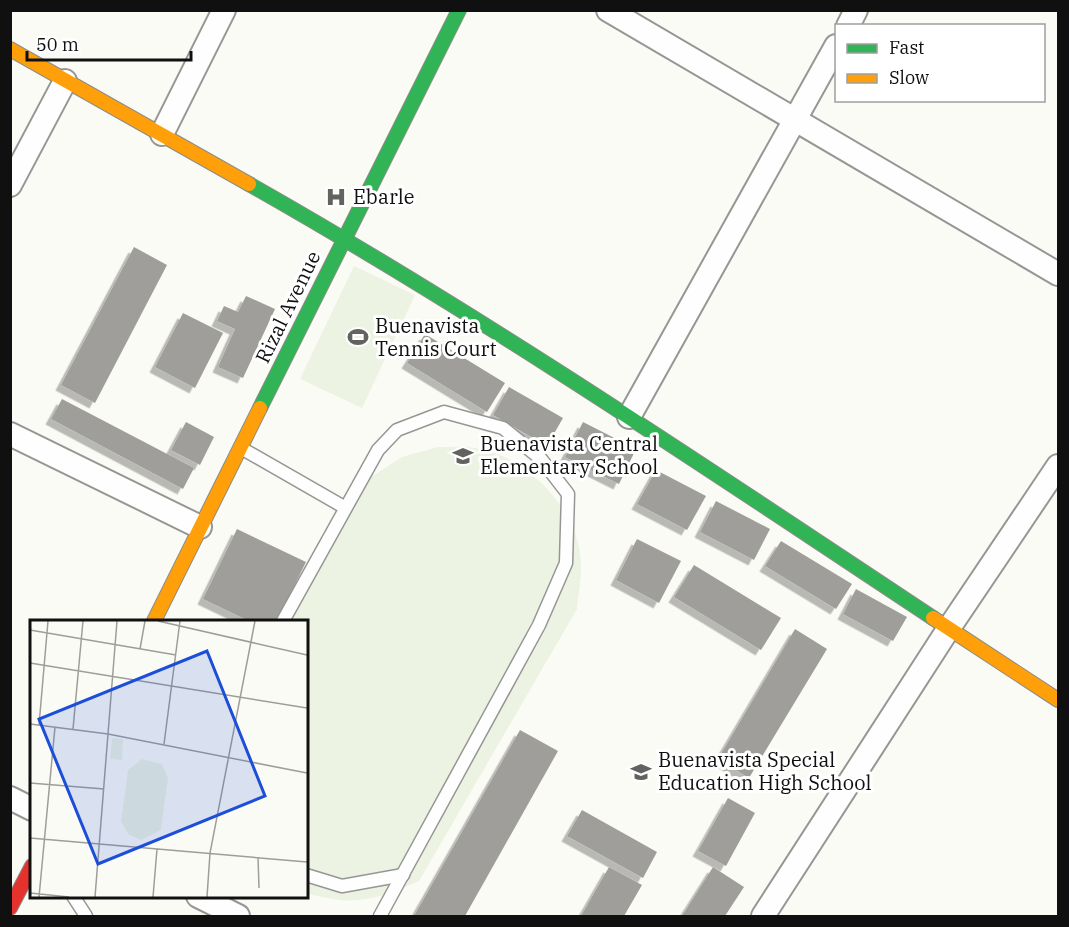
<svg xmlns="http://www.w3.org/2000/svg" width="1069" height="927" font-family="'IBM Plex Serif',serif">
<style>
.pitch{fill:#ecf3e2}
.building{fill:#9f9e9b;filter:url(#shadow)}
.lines{fill:none;stroke-linecap:round;stroke-linejoin:round}
.lane-casing{stroke:#969694;stroke-width:15}
.street-casing{stroke:#969694;stroke-width:26}
.fast-casing{stroke:#8c8c8a;stroke-width:16}
.slow-casing{stroke:#8c8c8a;stroke-width:16}
.jam-casing{stroke:#8c8c8a;stroke-width:16}
.lane{stroke:#fefefe;stroke-width:12}
.street{stroke:#fefefe;stroke-width:22}
.fast{stroke:#30b455;stroke-width:14}
.slow{stroke:#ff9f0a;stroke-width:14}
.jam{stroke:#e5322d;stroke-width:14}
.labels{text-anchor:middle;stroke-width:6;stroke-linejoin:round;paint-order:stroke}
.poi-label{font-size:20px;fill:#101010;stroke:#fff;text-anchor:start}
.street-label{font-size:20px;fill:#101010;stroke:#fff}
.inset-road{fill:none;stroke:#9d9d9a;stroke-width:1.5}
.view{fill:#1d4ed8;fill-opacity:0.15;stroke:#1d4ed8;stroke-width:3}
.inset-edge{fill:none;stroke:#101010;stroke-width:3}
</style>
<defs>
<filter id="shadow"><feDropShadow dx="-5.5" dy="5.5" stdDeviation="0" flood-color="#0004"/></filter>
</defs>
<rect width="100%" height="100%" fill="#fbfbf6"/>
<!-- pitch -->
<g class="pitch">
<path d="M354 266 415 295 362 408 300 379Z"/>
<path d="M438 447C450 447 464 446 476 448 529 457 582 512 581 568 581 582 578 596 577 609L419 881C375 900 354 907 306 893V621H291L371 477 402 457Z"/>
</g>
<!-- building -->
<g class="building">
<path d="M134 247 167 265 95 403 61 385Z"/>
<path d="M246 296 275 309 243 378 218 367 235 329 217 321 224 306 238 312Z"/>
<path d="M183 313 223 333 195 388 155 367Z"/>
<path d="M425 334 505 383 487 412 407 363Z"/>
<path d="M509 387 563 418 547 446 493 415Z"/>
<path d="M62 399 194 468 183 489 51 419Z"/>
<path d="M186 422 214 437 200 465 171 450Z"/>
<path d="M583 422 636 449 619 484 565 457Z"/>
<path d="M656 470 706 496 687 530 637 504Z"/>
<path d="M716 501 770 529 754 560 700 532Z"/>
<path d="M237 529 306 562 277 621H249L203 599Z"/>
<path d="M637 539 681 561 659 603 616 580Z"/>
<path d="M781 541 852 584 836 609 765 566Z"/>
<path d="M694 565 781 618 761 650 674 597Z"/>
<path d="M856 589 907 617 893 641 843 614Z"/>
<path d="M795 629 827 649 749 778 718 759Z"/>
<path d="M520 730 558 751 465 916H414Z"/>
<path d="M728 798 755 813 726 866 698 851Z"/>
<path d="M582 810 657 852 643 878 567 836Z"/>
<path d="M609 867 642 885 624 916H581Z"/>
<path d="M713 867 744 887 725 916H682Z"/>
</g>
<g class="lines">
<!-- lane casing -->
<g class="lane-casing">
<g id="lane">
<path d="M241 448 344 507"/>
<path d="M283 621 378 450 397 430 444 412 503 428 541 459 568 494 566 563 539 625 380 916"/>
<path d="M306 875 342 886 403 875"/>
<path d="M73 896 86 916"/>
</g>
</g>
<!-- street casing -->
<g class="street-casing">
<g id="street">
<path d="M608 10 1058 274"/>
<path d="M848 26 856 10"/>
<path d="M162 134 224 10"/>
<path d="M10 185 65 81"/>
<path d="M629 417 836 46"/>
<path d="M10 434 200 527"/>
<path d="M10 798 32 809"/>
<path d="M198 896 238 916"/>
<path d="M763 916 949 628 1058 466"/>
</g>
</g>
<!-- fast casing -->
<g class="fast-casing">
<g id="fast">
<path d="M249 184C484 317 708 469 933 618"/>
<path d="M260 408 459 10"/>
</g>
</g>
<!-- slow casing -->
<g class="slow-casing">
<g id="slow">
<path d="M10 49 249 184"/>
<path d="M933 618 1058 700"/>
<path d="M154 621 260 408"/>
</g>
</g>
<!-- jam casing -->
<g class="jam-casing">
<path id="jam" d="M10 908 32 866"/>
</g>
<!-- lane -->
<use href="#lane" class="lane"/>
<!-- street -->
<use href="#street" class="street"/>
<!-- fast -->
<use href="#fast" class="fast"/>
<!-- slow -->
<use href="#slow" class="slow"/>
<!-- jam -->
<use href="#jam" class="jam"/>
</g>
<!-- icons -->
<defs>
<g id="hospital-bare" transform="scale(1.62)"><path d="M-5-5h3v3.5h4V-5h3V5h-3V1.5h-4V5h-3Z" fill="#626260" stroke="#fff" stroke-width="2.5" paint-order="stroke"/></g>
<g id="stadium-bare" transform="scale(1.62)"><path d="M0-5a6.5 5 0 1 0 0 10a6.5 5 0 1 0 0-10ZM-3.5-1.8h7v3.6h-7Z" fill="#626260" stroke="#fff" stroke-width="2.5" paint-order="stroke"/></g>
<g id="school-bare" transform="scale(1.62)"><path d="M0-5L7-2L0 1L-7-2ZM-4 1L0 2.5L4 1V4Q0 6-4 4Z" fill="#626260" stroke="#fff" stroke-width="2.5" paint-order="stroke"/></g>
</defs>
<g fill-rule="evenodd">
<use href="#hospital-bare" x="336" y="197"/>
<use href="#stadium-bare" x="358" y="337"/>
<use href="#school-bare" x="463" y="456"/>
<use href="#school-bare" x="641" y="772"/>
</g>
<g class="labels">
<!-- poi labels -->
<g class="poi-label">
<text x="353" y="204">Ebarle</text>
<text x="375" y="333">Buenavista<tspan x="375" dy="23">Tennis Court</tspan></text>
<text x="480" y="451">Buenavista Central<tspan x="480" dy="23">Elementary School</tspan></text>
<text x="658" y="767">Buenavista Special<tspan x="658" dy="23">Education High School</tspan></text>
</g>
<!-- street labels -->
<g class="street-label">
<text transform="translate(288 307) rotate(-64)" y="7">Rizal Avenue</text>
</g>
</g>
<!-- overview -->
<g transform="translate(30 620)">
<rect width="278" height="278" fill="#fbfbf6"/>
<path d="M82 118 93 119 92 140 80 139ZM112 139 132 144 138 158 131 210 111 220 98 214 91 201 98 150Z" fill="#ecf3e2"/>
<path class="inset-road" d="M128 1 277 35M0 10 146 35M110 29 115 1M0 43 277 88M0 104 78 114 277 153M9 105 18 1M43 109 53 1M134 124 150 1M0 163 74 169M0 218 277 242M228 237 229 268M0 273 39 277M9 277 25 107M65 277 87 1M123 277 127 229M177 277 180 233 225 1"/>
<path class="view" d="M177 31 235 176 68 244 9 99Z"/>
<rect width="278" height="278" class="inset-edge"/>
</g>
<!-- border -->
<rect width="1069" height="927" fill="none" stroke="#101010" stroke-width="24"/>
<!-- legend -->
<rect x="835" y="24" width="210" height="78" fill="#ffffff" stroke="#9f9f9f" stroke-width="1.5"/>
<rect x="847" y="44" width="30" height="9" fill="#30b455" stroke="#9f9f9f" stroke-width="1.5"/>
<text x="889" y="54" font-size="18" fill="#101010">Fast</text>
<rect x="847" y="74" width="30" height="9" fill="#ff9f0a" stroke="#9f9f9f" stroke-width="1.5"/>
<text x="889" y="84" font-size="18" fill="#101010">Slow</text>
<!-- scale -->
<path d="M27 51v9h164v-9" fill="none" stroke="#101010" stroke-width="3"/>
<text x="36" y="51" font-size="18" fill="#101010" stroke="#ffffff" stroke-width="4.5" paint-order="stroke">50 m</text>
</svg>
